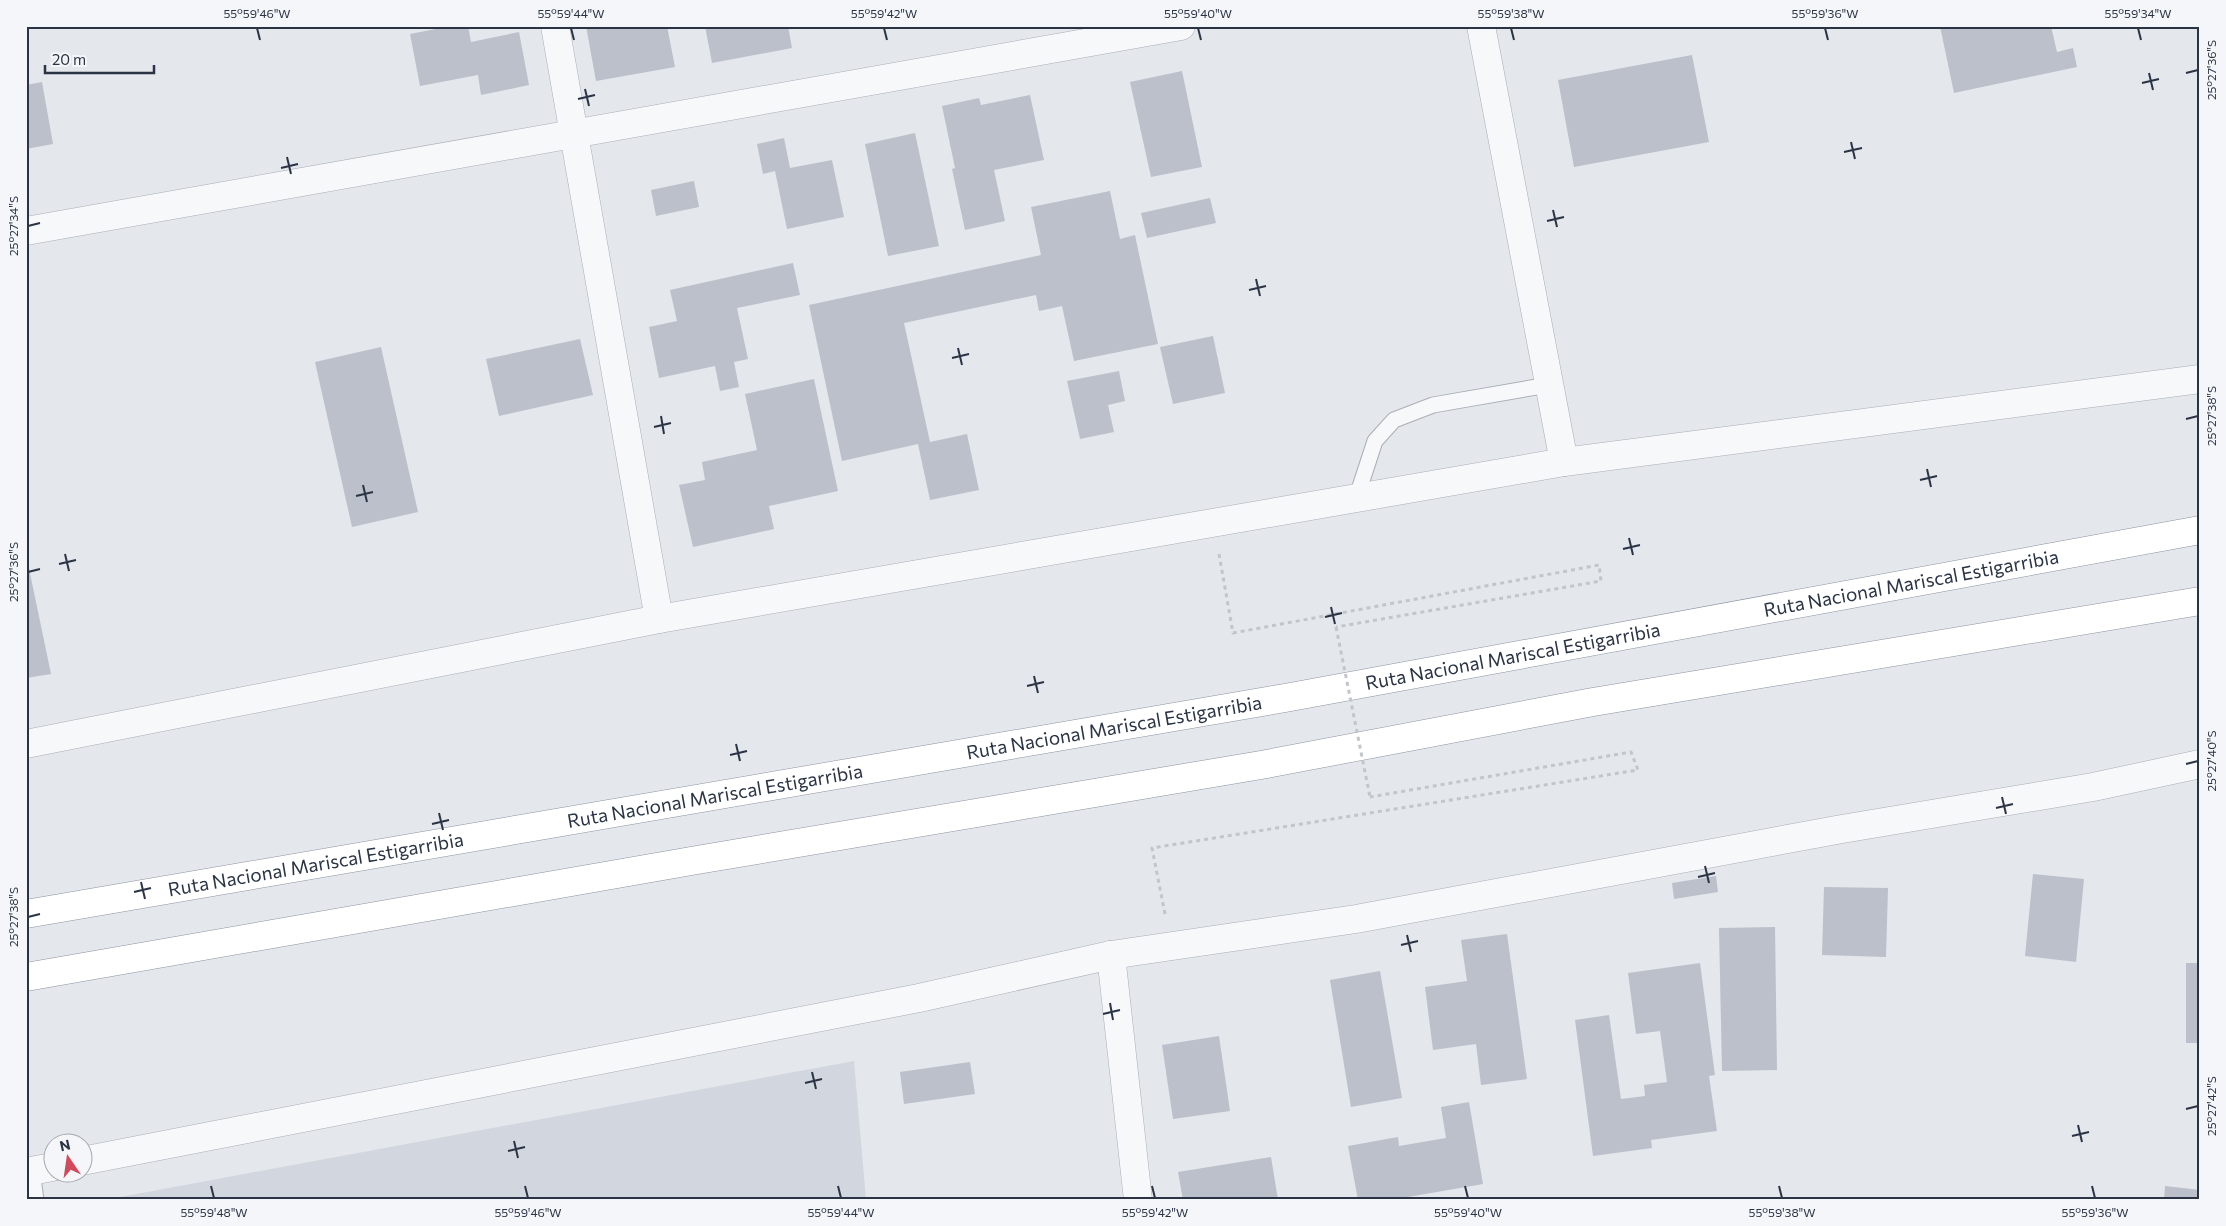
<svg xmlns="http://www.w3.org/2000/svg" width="2226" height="1226" font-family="Commissioner,sans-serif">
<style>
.built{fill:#d2d6de}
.building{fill:#bbc0ca}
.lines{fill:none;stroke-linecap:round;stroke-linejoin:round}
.service-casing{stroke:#a9aeb7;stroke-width:17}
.minor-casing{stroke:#a9aeb7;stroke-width:29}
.trunk-casing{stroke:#8b94a3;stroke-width:29}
.path{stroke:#c2c5cb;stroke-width:3;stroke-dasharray:4 4;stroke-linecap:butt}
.service{stroke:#f7f8fa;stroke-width:15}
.minor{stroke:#f7f8fa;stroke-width:28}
.trunk{stroke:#fff;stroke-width:28}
.path-bridge{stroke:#c2c5cb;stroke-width:3;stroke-dasharray:4 4;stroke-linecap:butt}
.ticks{fill:none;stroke:#2b3445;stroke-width:2}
.labels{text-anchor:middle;stroke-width:4;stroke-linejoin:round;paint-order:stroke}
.street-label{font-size:19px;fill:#2b3445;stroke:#f4f6f9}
.neatline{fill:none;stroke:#2b3445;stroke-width:2}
.ticks-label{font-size:12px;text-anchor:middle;fill:#2b3445}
</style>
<rect width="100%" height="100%" fill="#e4e7ec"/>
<!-- built -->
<path class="built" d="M854 1061 866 1200H104Z"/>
<!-- building -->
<g class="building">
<path d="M451 26H468L471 42 519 32 529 85 481 95 478 75 420 86 410 34Z"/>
<path d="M586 26H667L675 67 596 81Z"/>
<path d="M705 26H788L792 48 712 63Z"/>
<path d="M1940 26H2051L2057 52 2073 48 2077 67 1954 93Z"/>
<path d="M1692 55 1709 142 1574 167 1558 80Z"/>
<path d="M1182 71 1202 167 1151 177 1130 82Z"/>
<path d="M42 82 53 144 26 149V85Z"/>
<path d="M1030 95 1044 160 994 170 1005 221 965 230 952 169 955 168 942 106 979 98 981 105Z"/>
<path d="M915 133 939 246 888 256 865 144Z"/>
<path d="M784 138 790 168 832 160 844 217 787 229 775 171 763 174 757 144Z"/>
<path d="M694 181 699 207 656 216 651 190Z"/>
<path d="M1110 191 1120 239 1135 235 1158 344 1074 361 1062 306 1039 311 1036 295 904 323 930 442 967 434 979 490 930 500 918 444 842 461 809 305 1041 255 1031 207Z"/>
<path d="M1210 198 1216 223 1147 238 1141 213Z"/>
<path d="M793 263 800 295 737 308 748 359 734 362 739 387 720 391 715 366 659 378 649 327 677 321 670 290Z"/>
<path d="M1213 336 1225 393 1173 404 1160 347Z"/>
<path d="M580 339 593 395 499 416 486 359Z"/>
<path d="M381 347 418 512 352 527 315 362Z"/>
<path d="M1119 371 1125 401 1108 405 1114 432 1080 439 1067 381Z"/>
<path d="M814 379 838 491 769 506 774 529 693 547 679 485 705 480 702 462 757 450 745 394Z"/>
<path d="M26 554 51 674 26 678Z"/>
<rect x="2198" y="867" width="2" height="51"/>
<path d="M2033 874 2084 879 2076 962 2025 956Z"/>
<path d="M1716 876 1718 892 1674 899 1672 883Z"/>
<path d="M1824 887 1888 888 1886 957 1822 955Z"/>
<path d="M1775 927 1777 1070 1722 1071 1719 928Z"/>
<path d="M1507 934 1527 1079 1481 1085 1476 1044 1433 1050 1425 987 1467 981 1461 940Z"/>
<path d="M1700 963 1715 1075 1709 1076 1717 1131 1651 1140 1652 1148 1593 1156 1575 1020 1609 1015 1621 1099 1645 1096 1644 1085 1667 1082 1660 1031 1636 1034 1628 973Z"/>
<rect x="2186" y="963" width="14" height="80"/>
<path d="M1380 971 1402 1098 1351 1107 1330 980Z"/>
<path d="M1219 1036 1230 1111 1173 1119 1162 1045Z"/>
<path d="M970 1062 975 1094 904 1104 900 1072Z"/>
<path d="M1469 1102 1483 1184 1408 1197 1409 1200H1358L1348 1146 1398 1137 1399 1146 1446 1138 1441 1107Z"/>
<path d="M1271 1157 1278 1200H1183L1178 1172Z"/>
<path d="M2165 1186 2200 1190V1200H2164Z"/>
</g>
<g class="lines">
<!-- service casing -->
<g class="service-casing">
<g id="service">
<path d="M1356 499 1375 441 1394 420 1433 405 1548 385"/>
<path d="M32 1171 36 1200"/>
</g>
</g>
<!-- minor casing -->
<g class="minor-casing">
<g id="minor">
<path d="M555 26 659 619"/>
<path d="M1481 26 1564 462"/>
<path d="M26 231 1181 26"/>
<path d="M26 744 659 619 1564 462 2200 379"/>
<path d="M1111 955 1138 1200"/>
<path d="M82 1161 919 998 1111 955 1356 919 1842 829 2093 787 2200 764"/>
<path d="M26 1172 52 1167"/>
</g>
</g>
<!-- trunk casing -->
<g class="trunk-casing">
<g id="trunk">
<path id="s1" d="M26 914 1285 698 2200 530"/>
<path d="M26 977 697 860 1261 765 1593 702 2200 601"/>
</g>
</g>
<!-- path -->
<g class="path">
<path d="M1219 554 1233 633 1599 565 1601 581 1336 627"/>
<path d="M1165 914 1152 848 1638 770 1631 752 1370 797"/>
</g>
<!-- service -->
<use href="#service" class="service"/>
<!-- minor -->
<use href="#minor" class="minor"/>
<!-- trunk -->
<use href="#trunk" class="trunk"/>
<!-- path-bridge -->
<path class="path-bridge" d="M1336 627 1370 797"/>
</g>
<!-- ticks -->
<path class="ticks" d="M257 28 260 40M571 28 574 40M884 28 887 40M1198 28 1201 40M1511 28 1514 40M1825 28 1828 40M2138 28 2141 40M2149 73 2153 90M2186 73 2198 70M2142 83 2159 79M585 89 589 106M578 99 595 95M1851 142 1855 159M1844 152 1862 148M287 157 291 174M281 168 298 164M1553 210 1557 227M1547 221 1564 217M28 226 40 223M1256 279 1260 296M1249 290 1266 286M958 348 962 365M952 358 969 354M661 416 664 434M2186 419 2198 416M654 427 671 423M1927 469 1931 487M1920 480 1937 476M363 485 367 502M356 496 373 492M1629 538 1633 555M1623 549 1640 545M65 554 69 571M59 564 76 560M28 572 40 569M1331 607 1335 624M1325 617 1342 613M1034 676 1038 693M1027 686 1044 682M736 744 740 761M730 755 747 751M2186 764 2198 761M2002 797 2006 814M1996 808 2013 804M439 813 443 830M432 824 449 820M1705 866 1709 883M1698 877 1715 873M141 882 145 899M134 892 151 888M28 917 40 914M1407 935 1411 952M1401 945 1418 941M1110 1003 1113 1020M1103 1014 1120 1010M812 1072 816 1089M805 1083 822 1079M2186 1109 2198 1106M2078 1125 2082 1142M2072 1136 2089 1132M514 1141 518 1158M508 1151 525 1147M211 1186 214 1198M525 1186 528 1198M838 1186 841 1198M1152 1186 1155 1198M1465 1186 1468 1198M1779 1186 1782 1198M2092 1186 2095 1198"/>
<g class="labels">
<!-- street labels -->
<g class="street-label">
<text dy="7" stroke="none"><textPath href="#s1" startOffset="1914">Ruta Nacional Mariscal Estigarribia</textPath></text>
<text dy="7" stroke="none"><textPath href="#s1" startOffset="1509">Ruta Nacional Mariscal Estigarribia</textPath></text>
<text dy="7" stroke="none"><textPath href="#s1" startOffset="1104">Ruta Nacional Mariscal Estigarribia</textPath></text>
<text dy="7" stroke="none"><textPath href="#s1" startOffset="699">Ruta Nacional Mariscal Estigarribia</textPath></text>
<text dy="7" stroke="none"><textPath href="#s1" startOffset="294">Ruta Nacional Mariscal Estigarribia</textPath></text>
</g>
</g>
<!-- border -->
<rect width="2226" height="1226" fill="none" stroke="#f4f6f9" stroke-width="55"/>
<!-- north arrow -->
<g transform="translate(68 1158) rotate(347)"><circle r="24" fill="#f4f6f9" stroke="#a4a8b1"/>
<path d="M0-4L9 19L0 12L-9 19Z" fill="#d1495b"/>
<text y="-8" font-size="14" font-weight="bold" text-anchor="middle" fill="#2b3445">N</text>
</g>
<!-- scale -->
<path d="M45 65v8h109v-8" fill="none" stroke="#2b3445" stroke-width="2.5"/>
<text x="52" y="65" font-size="15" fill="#2b3445" stroke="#f4f6f9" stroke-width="4" paint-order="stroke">20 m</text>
<rect x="28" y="28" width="2170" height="1170" class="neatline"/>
<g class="ticks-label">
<text x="257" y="18">55°59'46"W</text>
<text x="571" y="18">55°59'44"W</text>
<text x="884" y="18">55°59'42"W</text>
<text x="1198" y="18">55°59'40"W</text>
<text x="1511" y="18">55°59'38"W</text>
<text x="1825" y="18">55°59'36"W</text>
<text x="2138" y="18">55°59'34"W</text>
<text transform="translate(2212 70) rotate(-90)" y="4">25°27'36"S</text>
<text transform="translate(14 226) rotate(-90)" y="4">25°27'34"S</text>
<text transform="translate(2212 416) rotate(-90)" y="4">25°27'38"S</text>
<text transform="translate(14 572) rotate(-90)" y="4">25°27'36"S</text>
<text transform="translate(2212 761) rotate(-90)" y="4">25°27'40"S</text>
<text transform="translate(14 917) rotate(-90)" y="4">25°27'38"S</text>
<text transform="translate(2212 1106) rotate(-90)" y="4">25°27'42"S</text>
<text x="214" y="1217">55°59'48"W</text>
<text x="528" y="1217">55°59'46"W</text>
<text x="841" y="1217">55°59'44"W</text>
<text x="1155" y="1217">55°59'42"W</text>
<text x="1468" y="1217">55°59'40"W</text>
<text x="1782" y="1217">55°59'38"W</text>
<text x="2095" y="1217">55°59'36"W</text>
</g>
</svg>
